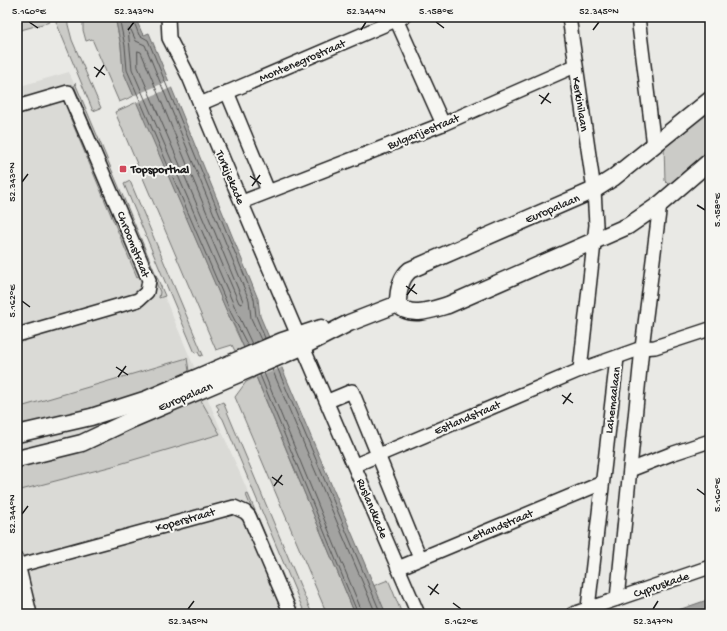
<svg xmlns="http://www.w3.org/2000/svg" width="727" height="631" font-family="'Gochi Hand',sans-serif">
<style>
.built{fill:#dadad6}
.green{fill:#cbcbc7;stroke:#747472}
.water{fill:#a3a3a1;stroke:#6d6d6c}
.pier{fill:#e9e9e5}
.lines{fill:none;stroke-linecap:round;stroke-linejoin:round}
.shore{stroke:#525251;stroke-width:1}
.minor-casing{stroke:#1c1c1c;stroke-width:16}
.tertiary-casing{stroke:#1c1c1c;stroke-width:19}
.minor{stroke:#f6f6f2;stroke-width:13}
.tertiary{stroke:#f6f6f2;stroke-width:16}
.ticks{fill:none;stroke:#1c1c1c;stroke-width:1.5}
.poi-dot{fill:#d1495b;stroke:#f6f6f2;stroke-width:1.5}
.labels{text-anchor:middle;stroke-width:4;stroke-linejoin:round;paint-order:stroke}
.street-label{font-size:12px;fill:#1c1c1c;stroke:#f6f6f2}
.poi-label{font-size:12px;font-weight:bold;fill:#1c1c1c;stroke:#f6f6f2;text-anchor:start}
.neatline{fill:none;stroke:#1c1c1c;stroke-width:1.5}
.ticks-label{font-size:10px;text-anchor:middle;fill:#1c1c1c}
</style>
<rect width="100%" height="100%" fill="#e9e9e5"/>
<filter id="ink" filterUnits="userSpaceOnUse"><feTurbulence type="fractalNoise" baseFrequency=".025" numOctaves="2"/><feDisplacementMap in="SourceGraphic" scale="8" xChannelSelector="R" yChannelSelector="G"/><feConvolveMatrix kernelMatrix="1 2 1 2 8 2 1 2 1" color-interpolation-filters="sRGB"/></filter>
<g filter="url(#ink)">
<!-- built -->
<path class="built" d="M69 72 203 388 301 614H17V87Z"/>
<!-- green -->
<g class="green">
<path d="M17 17H48L50 22 17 31Z"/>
<path d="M54 17H66L72 40 101 108 93 111Z"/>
<path d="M83 17H115L121 46 123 70 134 96 119 102 92 39 86 41 83 30Z"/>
<path d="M75 83 165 296 159 298 160 292 74 86Z"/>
<path d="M137 102 228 314 244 348 235 351 232 345 216 350 115 112Z"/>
<path d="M710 108V153L673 183 668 184 665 181 664 146Z"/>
<path d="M73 113 141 275 137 277 69 115Z"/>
<path d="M130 181 203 355 200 356 198 352 195 353 124 184Z"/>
<path d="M187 358 190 378 99 407 17 427V408Z"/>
<path d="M256 377 355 614H327L235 397 246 382Z"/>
<path d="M198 395 220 434 113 466 17 491V465Z"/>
<path d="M223 402 312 614H305L223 419 217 411 219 409 216 405Z"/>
<path d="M248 494 298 614H296L246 495Z"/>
<path d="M388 580 390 584 402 614H386L373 586Z"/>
</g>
<!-- water -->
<g class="water">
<path d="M115 17H135L142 33 144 35 149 33 258 299 260 316 386 614H355L237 331 228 314 123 71 121 46Z"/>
<path d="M710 599V614H667Z"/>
</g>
<!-- pier -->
<g class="pier">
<path d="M171 80 173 87 135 103 133 96Z"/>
<path d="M278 354 283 367 255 378 249 366Z"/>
</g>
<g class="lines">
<!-- shore -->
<g class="shore">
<path d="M119 17 125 46 127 70 231 313 248 346"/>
<path d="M132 17 139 35 148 40 254 299 256 316 265 338"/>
<path d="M138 51 141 52 243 301 242 304 239 303 138 67Z"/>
<path d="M252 344 236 310 132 69 128 29 131 30 136 41 145 45 249 300 251 318 261 340"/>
<path d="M277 367 381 614"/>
<path d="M272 369 376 614"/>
<path d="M264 373 363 614"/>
<path d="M260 375 358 614"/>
</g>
<!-- minor casing -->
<g class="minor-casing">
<g id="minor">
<path d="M168 17 169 38 189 77C263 257 341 435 418 614"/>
<path d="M395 17 443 124"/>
<path d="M569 17 594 190 596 225 580 370"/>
<path d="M638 17 654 146"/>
<path d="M227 92 268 191"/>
<path d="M200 104 403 17"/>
<path d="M17 107 68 92 149 280 147 292 138 300 17 335"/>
<path d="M242 202 443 124 575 66"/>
<path d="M328 401 352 391 420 558"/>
<path d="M355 465 580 370 642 348 655 347 710 329"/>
<path d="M630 470 671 454 710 441"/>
<path d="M17 560 30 614"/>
<path d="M17 566 234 507 245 512 249 516 291 614"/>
<path d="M398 568 602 483"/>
<path d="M617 599 642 348 660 204"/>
<path d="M588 608 617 358"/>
<path d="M573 614 710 567"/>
</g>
</g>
<!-- tertiary casing -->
<g class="tertiary-casing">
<g id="tertiary">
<path d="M710 100 613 178 594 190 410 270C400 278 398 292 398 304 409 319 434 309 448 305L628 226 660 204 710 161"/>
<path d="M17 434 91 417 147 399 282 341 321 328"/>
<path d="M17 459 82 443 133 419 302 347 349 323 398 304"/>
</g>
</g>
<!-- minor -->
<use href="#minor" class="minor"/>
<!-- tertiary -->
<use href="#tertiary" class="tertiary"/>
</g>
</g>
<!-- ticks -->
<path class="ticks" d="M29 22 38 28M436 22 444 28M128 30 134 22M361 30 366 22M593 30 599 22M94 67 105 75M96 77 104 65M539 95 551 103M541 104 549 93M250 176 261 184M22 182 28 174M252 186 260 175M697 205 705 210M406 286 417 294M407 295 415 284M22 301 30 307M116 367 128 375M118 377 126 366M562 395 573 403M563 404 571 393M272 477 283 485M274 486 282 475M697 489 705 495M22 514 28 506M428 586 439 594M430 595 438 584M453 603 461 609M188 609 194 601M653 609 658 601"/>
<!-- markers -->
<rect class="poi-dot" x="119" y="165" width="8" height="8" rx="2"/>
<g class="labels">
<!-- street labels -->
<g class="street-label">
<text transform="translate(302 60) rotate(-23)" y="4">Montenegrostraat</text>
<text transform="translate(581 104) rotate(81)" y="4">Kerkinilaan</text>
<text transform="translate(423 131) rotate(-22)" y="4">Bulgarijestraat</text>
<text transform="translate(231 177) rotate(67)" y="4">Turkijekade</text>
<text transform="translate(552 208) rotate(-23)" y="4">Europalaan</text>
<text transform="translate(134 244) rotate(68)" y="4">Chroomstraat</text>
<text transform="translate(185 396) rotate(-23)" y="4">Europalaan</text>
<text transform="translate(612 400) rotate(-83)" y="4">Lahemaalaan</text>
<text transform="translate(467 417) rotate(-23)" y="4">Estlandstraat</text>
<text transform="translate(373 508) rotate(67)" y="4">Ruslandkade</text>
<text transform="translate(185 519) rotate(-16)" y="4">Koperstraat</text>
<text transform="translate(500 525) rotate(-22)" y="4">Letlandstraat</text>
<text transform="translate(661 584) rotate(-19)" y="4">Cypruskade</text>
</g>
<!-- poi labels -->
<g class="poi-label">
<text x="131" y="173">Topsporthal</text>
</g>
</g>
<!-- margin -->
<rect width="727" height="631" fill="none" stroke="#f6f6f2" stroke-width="44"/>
<rect x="22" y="22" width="683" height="587" class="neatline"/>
<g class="ticks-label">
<text x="29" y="14">5.160°E</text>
<text x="134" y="14">52.343°N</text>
<text x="366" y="14">52.344°N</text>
<text x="436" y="14">5.158°E</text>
<text x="599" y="14">52.345°N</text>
<text transform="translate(11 182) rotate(-90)" y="4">52.343°N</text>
<text transform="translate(716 210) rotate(-90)" y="4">5.158°E</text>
<text transform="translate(11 301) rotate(-90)" y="4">5.162°E</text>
<text transform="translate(716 495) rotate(-90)" y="4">5.160°E</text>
<text transform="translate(11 514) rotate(-90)" y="4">52.344°N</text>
<text x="188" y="624">52.345°N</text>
<text x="461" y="624">5.162°E</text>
<text x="653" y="624">52.347°N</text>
</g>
</svg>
